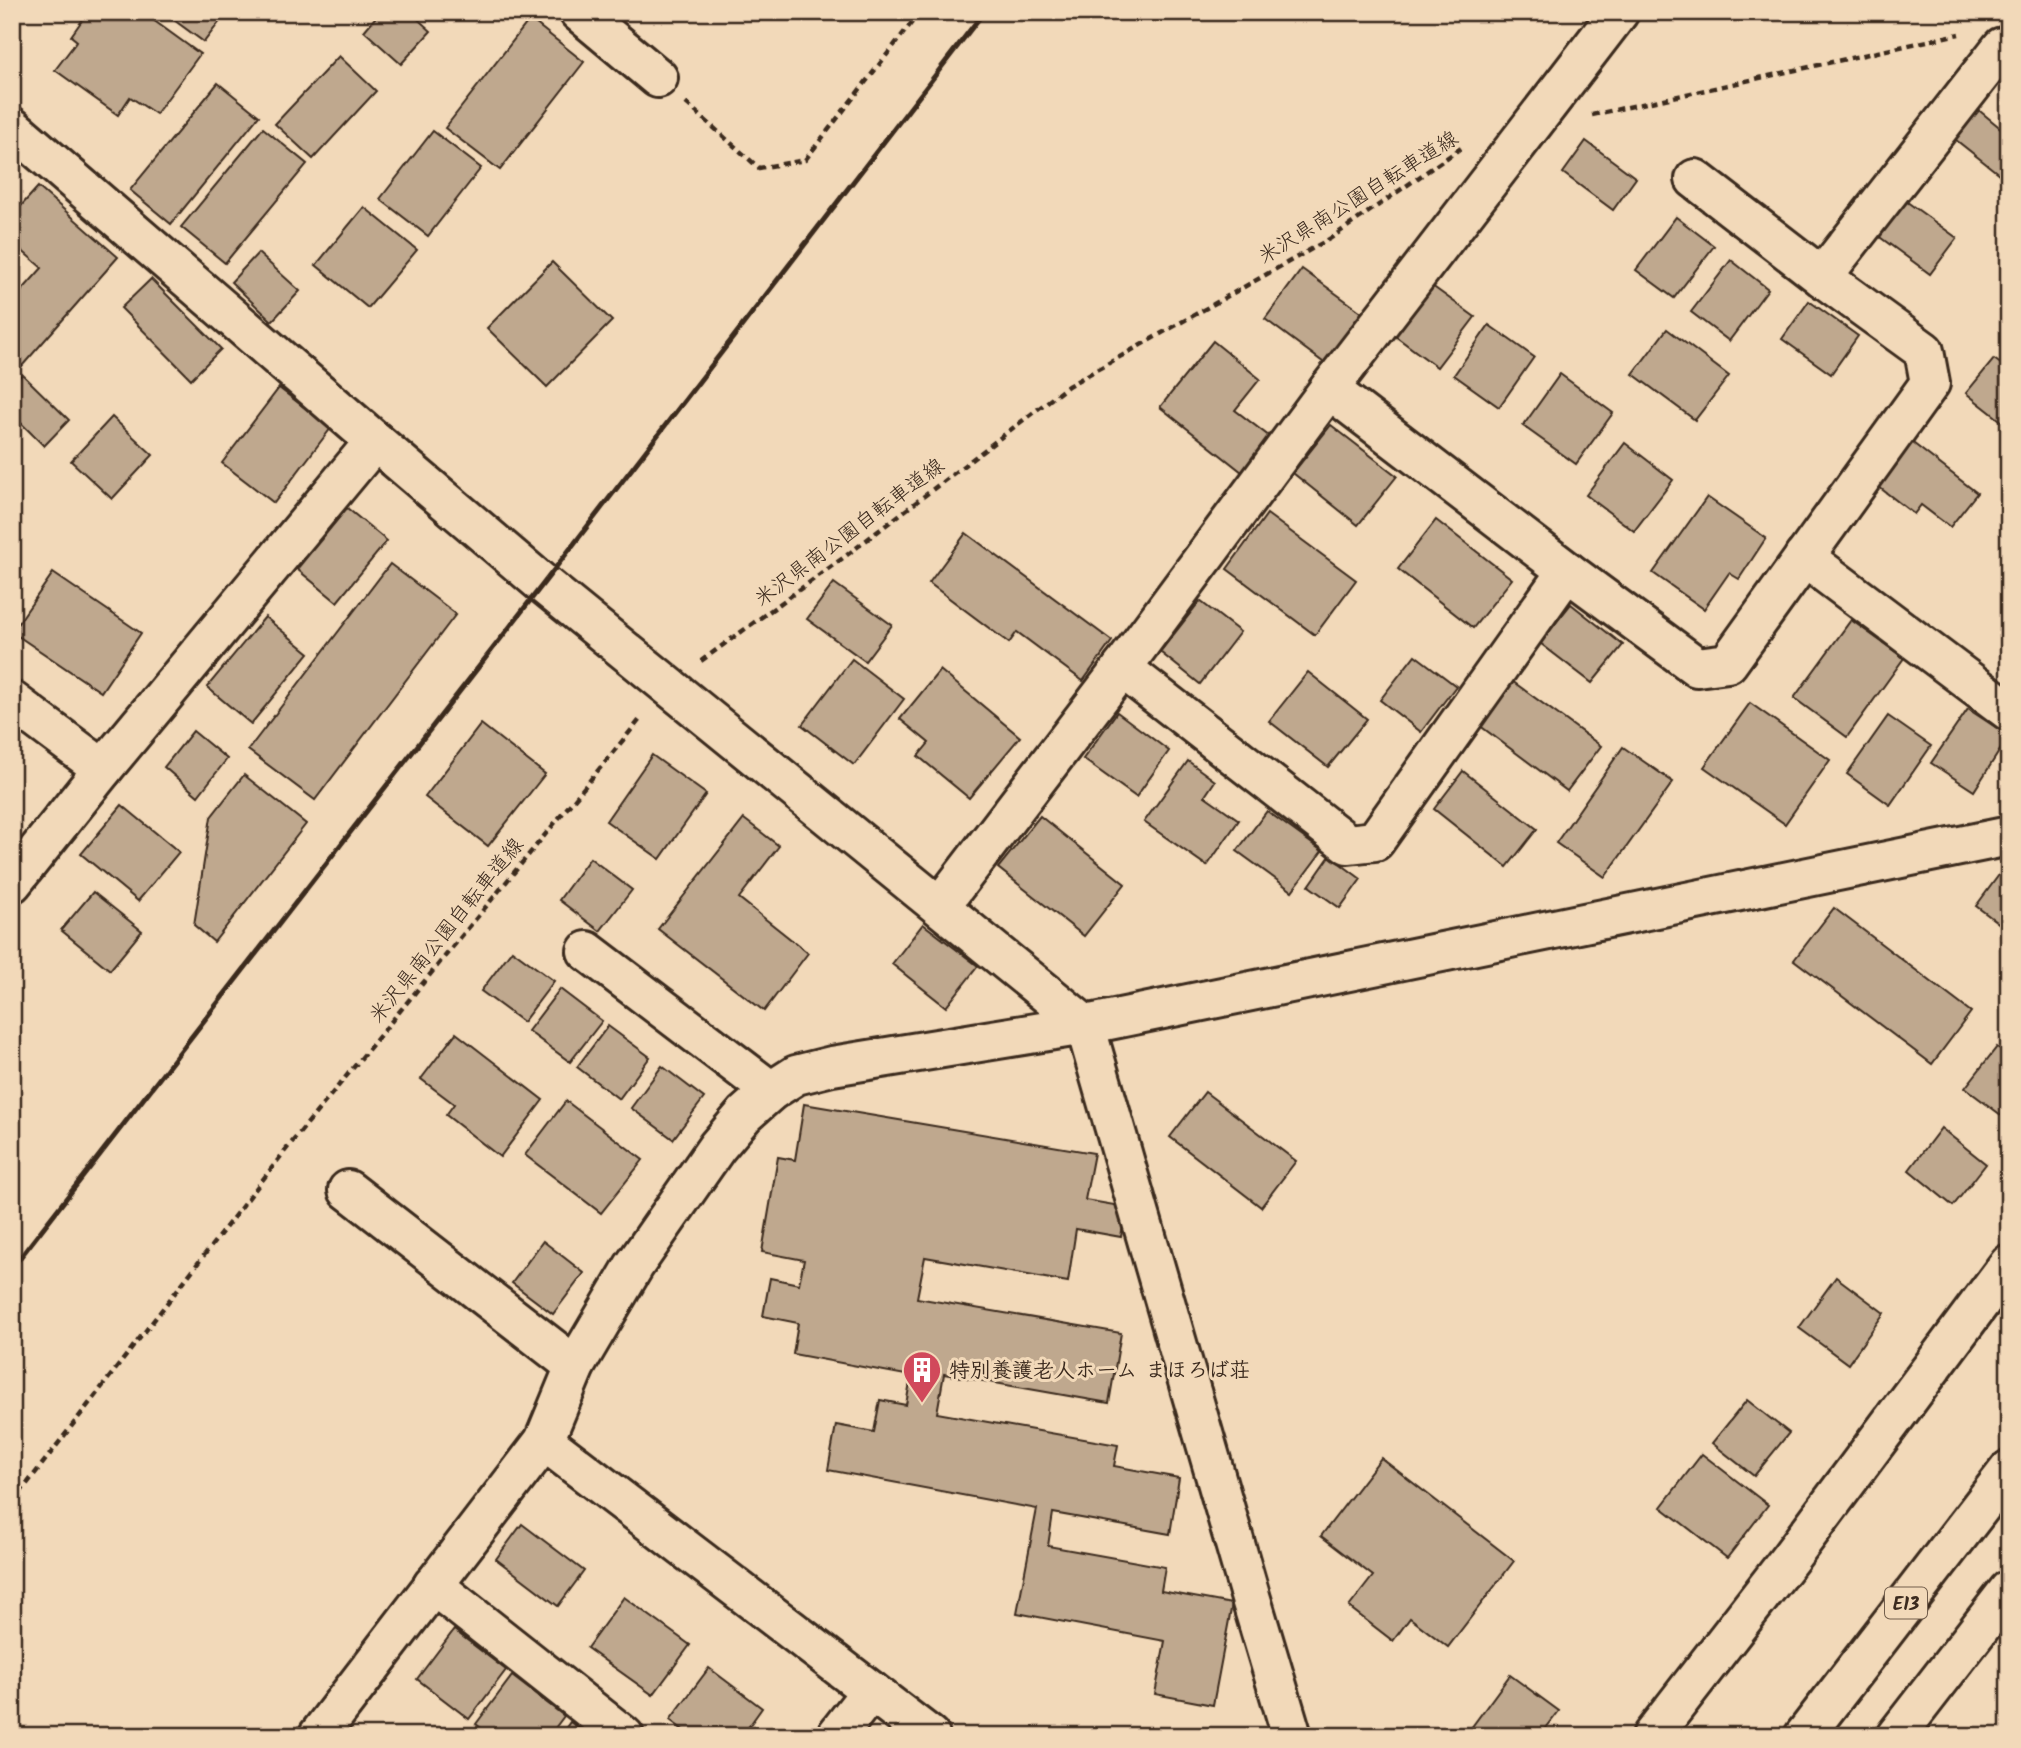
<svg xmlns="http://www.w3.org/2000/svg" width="2021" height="1748" font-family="Kalam,'Klee One',sans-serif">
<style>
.building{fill:#bfa88e;stroke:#3b2a1e;stroke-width:2}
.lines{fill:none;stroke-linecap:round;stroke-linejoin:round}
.minor-casing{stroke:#3b2a1e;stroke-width:44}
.highway-casing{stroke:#3b2a1e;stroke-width:44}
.path{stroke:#3b2a1e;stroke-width:4.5;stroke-dasharray:7 5;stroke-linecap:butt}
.minor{stroke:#f2d9b9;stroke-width:38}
.highway{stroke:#f2d9b9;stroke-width:38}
.rail{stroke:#3b2a1e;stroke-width:5}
.labels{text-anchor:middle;stroke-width:6;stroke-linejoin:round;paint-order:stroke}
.shield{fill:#f2d9b9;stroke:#725e4c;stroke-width:2}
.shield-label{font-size:19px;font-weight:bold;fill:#3b2a1e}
.street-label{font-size:21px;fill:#3b2a1e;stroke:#f2d9b9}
.poi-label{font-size:21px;font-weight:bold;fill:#3b2a1e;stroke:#f2d9b9;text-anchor:start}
</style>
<rect width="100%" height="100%" fill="#f2d9b9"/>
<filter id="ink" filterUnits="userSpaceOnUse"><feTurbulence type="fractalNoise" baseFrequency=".0143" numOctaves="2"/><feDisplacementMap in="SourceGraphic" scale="14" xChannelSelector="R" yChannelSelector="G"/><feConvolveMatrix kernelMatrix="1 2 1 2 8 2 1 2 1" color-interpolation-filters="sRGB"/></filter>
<g filter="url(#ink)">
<!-- building -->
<g class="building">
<path d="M88 12H142L200 54 156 114 130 97 118 115 55 70 77 41 71 36Z"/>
<path d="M163 12H227L204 42Z"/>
<path d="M380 12H410L431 31 401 64 364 31Z"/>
<path d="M530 19 584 62 500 170 445 128Z"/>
<path d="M339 56 376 91 313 159 275 124Z"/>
<path d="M218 83 259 116 171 224 130 190Z"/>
<path d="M1975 107 2009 135V182L1951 136Z"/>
<path d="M263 128 307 164 225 263 181 227Z"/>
<path d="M433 131 481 168 428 236 380 199Z"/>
<path d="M1586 141 1636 178 1613 210 1563 173Z"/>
<path d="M38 187 118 257 22 366 12 357V291L17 296 42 268 12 242V216Z"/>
<path d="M1903 199 1957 238 1930 274 1877 235Z"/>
<path d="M364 207 417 250 368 308 316 265Z"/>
<path d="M1676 217 1714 246 1674 298 1636 270Z"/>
<path d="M258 253 300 291 272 321 231 282Z"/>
<path d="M1731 260 1768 289 1729 341 1691 312Z"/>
<path d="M552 262 612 321 547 387 487 328Z"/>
<path d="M1302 269 1364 314 1327 365 1265 319Z"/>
<path d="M151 279 221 349 191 379 121 308Z"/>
<path d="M1428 283 1475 317 1437 367 1391 333Z"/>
<path d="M1809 301 1858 336 1831 374 1782 339Z"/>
<path d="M1489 325 1534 357 1499 407 1454 375Z"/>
<path d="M1667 329 1729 376 1695 420 1633 374Z"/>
<path d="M1213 341 1260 379 1235 410 1270 437 1242 472 1160 407Z"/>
<path d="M1994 359 2009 370V427L1966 393Z"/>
<path d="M22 374 69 420 44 446 12 414V385Z"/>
<path d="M1560 374 1613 413 1576 464 1523 426Z"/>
<path d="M279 388 331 428 274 503 222 463Z"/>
<path d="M112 417 153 455 112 499 71 461Z"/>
<path d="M1331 425 1397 476 1358 525 1293 473Z"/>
<path d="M1909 440 1977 493 1950 527 1921 505 1914 514 1875 484Z"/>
<path d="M1625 443 1673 480 1634 531 1586 495Z"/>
<path d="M1707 497 1766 538 1739 579 1729 573 1704 609 1653 573Z"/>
<path d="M347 508 387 541 337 602 297 569Z"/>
<path d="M1267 514 1356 580 1315 635 1227 569Z"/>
<path d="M1436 520 1512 579 1473 628 1398 569Z"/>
<path d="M966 533 1112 641 1083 681 1017 632 1009 643 929 583Z"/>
<path d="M390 564 456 614 315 800 248 750Z"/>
<path d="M53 573 141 633 101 692 12 632Z"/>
<path d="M834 583 892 625 865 661 807 619Z"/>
<path d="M1200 601 1240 632 1200 684 1160 652Z"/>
<path d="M1571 604 1623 645 1592 683 1540 643Z"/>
<path d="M265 617 309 653 251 724 207 687Z"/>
<path d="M1851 620 1904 658 1847 737 1794 698Z"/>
<path d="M1415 655 1456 686 1421 732 1380 700Z"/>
<path d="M852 659 904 699 854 765 802 725Z"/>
<path d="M940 670 1020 737 969 798 918 756 929 743 900 719Z"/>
<path d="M1308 672 1367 719 1328 767 1269 721Z"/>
<path d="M1512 681 1601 746 1567 791 1479 725Z"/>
<path d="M1750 703 1830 760 1785 824 1704 767Z"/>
<path d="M1968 709 2009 736 1974 791 1931 763Z"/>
<path d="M1117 712 1169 751 1136 797 1083 759Z"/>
<path d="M1888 716 1931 746 1890 805 1847 774Z"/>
<path d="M481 724 545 774 488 846 425 797Z"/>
<path d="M193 731 227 759 198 796 164 767Z"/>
<path d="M1623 747 1673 782 1605 877 1556 843Z"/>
<path d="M652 755 706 794 660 859 606 821Z"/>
<path d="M1188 761 1215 781 1205 796 1239 820 1207 866 1144 822Z"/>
<path d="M1463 771 1537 829 1507 867 1434 809Z"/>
<path d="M244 775 306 824 214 942 194 925 211 817Z"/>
<path d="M122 805 179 852 138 901 81 854Z"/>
<path d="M1267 811 1322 851 1292 891 1237 851Z"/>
<path d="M1040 816 1125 884 1084 936 998 868Z"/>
<path d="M744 819 779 846 739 898 808 953 764 1011 658 929Z"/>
<path d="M1330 856 1361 879 1340 908 1309 886Z"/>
<path d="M590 858 632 890 600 931 559 900Z"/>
<path d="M2007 864 2009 866V931L1976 906Z"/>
<path d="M93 892 142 931 110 970 61 930Z"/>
<path d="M1834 908 1971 1012 1932 1064 1794 960Z"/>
<path d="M923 924 978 966 946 1007 892 964Z"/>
<path d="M512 950 554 981 523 1022 481 991Z"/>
<path d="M560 989 602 1021 570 1062 528 1031Z"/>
<path d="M608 1026 650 1057 619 1099 577 1067Z"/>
<path d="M456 1033 543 1100 500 1157 446 1115 454 1104 421 1079Z"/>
<path d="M1997 1047 2009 1056V1121L1965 1088Z"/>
<path d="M662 1066 704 1098 673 1139 631 1108Z"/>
<path d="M1205 1092 1296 1161 1261 1207 1170 1137Z"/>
<path d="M566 1101 643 1160 601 1213 525 1155Z"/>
<path d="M804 1104 1094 1153 1085 1200 1126 1207 1121 1237 1076 1229 1068 1282 925 1257 917 1298 1121 1333 1109 1403 944 1374 937 1413 1118 1445 1114 1466 1179 1478 1170 1534 1053 1513 1048 1546 1165 1567 1161 1591 1232 1604 1213 1705 1155 1694 1165 1641 1017 1613 1037 1509 828 1470 836 1425 874 1432 880 1400 906 1405 911 1376 793 1354 798 1323 763 1316 770 1278 799 1284 804 1260 762 1252 778 1157 795 1160Z"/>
<path d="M1941 1128 1986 1164 1953 1206 1909 1170Z"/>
<path d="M543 1241 584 1273 553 1314 512 1283Z"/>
<path d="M1836 1277 1884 1313 1848 1364 1799 1328Z"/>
<path d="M1747 1400 1789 1433 1754 1476 1712 1443Z"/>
<path d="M1702 1454 1768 1505 1727 1558 1661 1507Z"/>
<path d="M1381 1458 1514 1561 1448 1647 1410 1618 1393 1641 1349 1607 1373 1576 1321 1536Z"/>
<path d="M522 1524 584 1571 558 1606 496 1559Z"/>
<path d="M624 1597 690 1645 653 1695 587 1648Z"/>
<path d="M454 1630 506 1670 469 1719 417 1679Z"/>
<path d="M709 1668 762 1708 742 1736H691L670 1720Z"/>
<path d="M1510 1675 1559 1711 1540 1736H1481L1471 1728Z"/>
<path d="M512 1676 564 1716 549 1736H491L476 1724Z"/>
<path d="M570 1722 589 1736H560Z"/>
</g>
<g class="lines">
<!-- minor casing -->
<g class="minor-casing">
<g id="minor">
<path d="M579 12 658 78"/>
<path d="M12 127 375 441 543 584 1085 1025 1251 1599 1292 1736"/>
<path d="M1822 277 2002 47"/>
<path d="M1329 389 1567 571 1697 667 1728 663 1930 383 1924 351 1822 277 1695 179"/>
<path d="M1804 557 2009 711"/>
<path d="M1122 668 1348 844 1375 841 1567 571"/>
<path d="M12 701 103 769"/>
<path d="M12 883 103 769 375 441"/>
<path d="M940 906 1122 668 1329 389 1619 12"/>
<path d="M587 951 771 1091"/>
<path d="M348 1190 575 1366"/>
<path d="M544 1441 930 1736"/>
<path d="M433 1585 624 1736"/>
<path d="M318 1736 544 1441 575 1366 634 1266 717 1147 745 1114 771 1091 796 1075 832 1066 1085 1025 2009 836"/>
<path d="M836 1736 871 1691"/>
<path d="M1652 1736 1790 1558 2009 1264"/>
</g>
</g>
<!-- highway casing -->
<g class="highway-casing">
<g id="highway">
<path d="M1804 1736 2009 1470"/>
<path d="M1896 1736 2009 1590"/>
</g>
</g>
<!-- path -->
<g class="path">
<path d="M686 103 759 168 805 160 920 12"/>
<path d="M1592 115 1959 34"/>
<path d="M701 661 843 558 1068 386 1331 238 1461 148"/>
<path d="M12 1503 288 1147 642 717"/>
</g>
<!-- minor -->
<use href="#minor" class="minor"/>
<!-- highway -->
<use href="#highway" class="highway"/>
<!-- rail -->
<path class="rail" d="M12 1268 543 584 984 12"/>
</g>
</g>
<!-- icons -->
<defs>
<g id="building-pin" transform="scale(2.0125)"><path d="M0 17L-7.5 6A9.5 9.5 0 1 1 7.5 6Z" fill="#d1495b" stroke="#f2d9b9"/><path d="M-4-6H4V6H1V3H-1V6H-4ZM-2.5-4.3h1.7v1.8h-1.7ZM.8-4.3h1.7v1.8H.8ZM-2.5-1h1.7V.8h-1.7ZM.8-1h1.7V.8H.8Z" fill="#fff"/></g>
</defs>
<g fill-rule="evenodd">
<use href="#building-pin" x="922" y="1370"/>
</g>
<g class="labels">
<!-- shield labels -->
<rect class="shield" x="1885" y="1587.5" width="42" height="31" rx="5"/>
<g class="shield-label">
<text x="1906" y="1610">E13</text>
</g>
<!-- street labels -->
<g class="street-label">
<text transform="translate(1358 197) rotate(-32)" y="7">米沢県南公園自転車道線</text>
<text transform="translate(849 532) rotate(-37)" y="7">米沢県南公園自転車道線</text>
<text transform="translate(446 930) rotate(-51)" y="7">米沢県南公園自転車道線</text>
</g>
<!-- poi labels -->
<g class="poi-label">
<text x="949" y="1377">特別養護老人ホーム まほろば荘</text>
</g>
</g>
<!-- margin -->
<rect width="2021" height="1748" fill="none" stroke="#f2d9b9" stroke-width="42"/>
<rect x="21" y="21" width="1979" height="1706" fill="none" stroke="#3b2a1e" stroke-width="2.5" filter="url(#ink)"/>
</svg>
